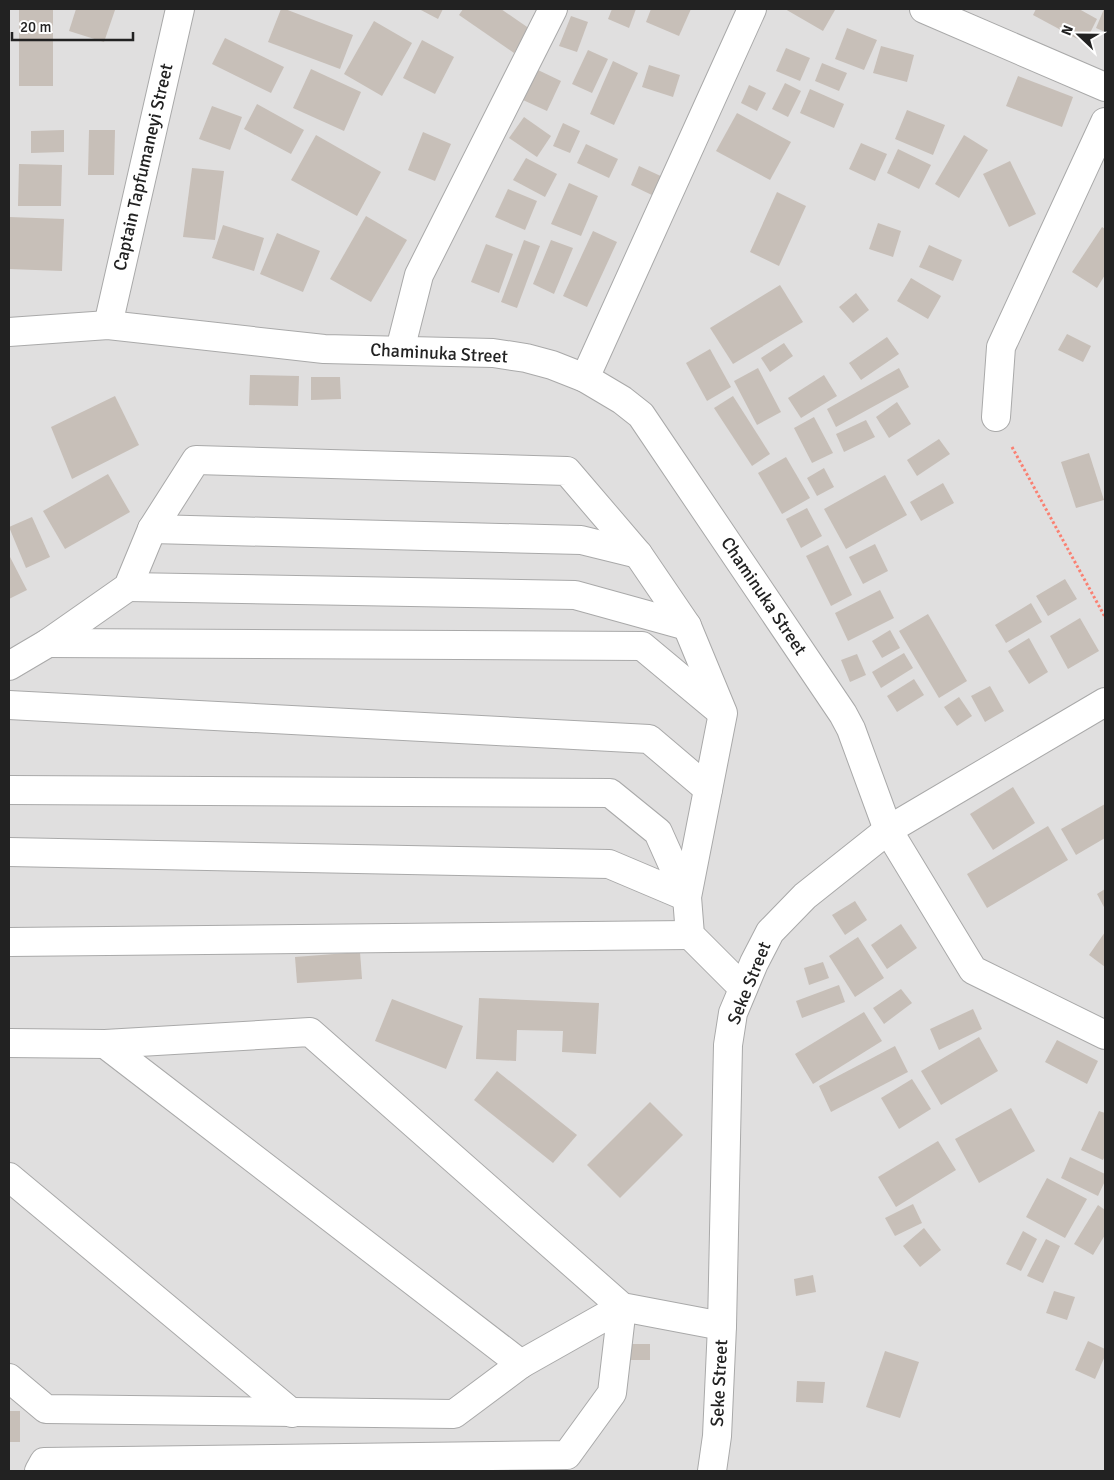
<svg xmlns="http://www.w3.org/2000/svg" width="1114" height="1480" font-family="Signika,sans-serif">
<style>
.residential{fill:#e0dfdf}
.building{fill:#c7bfb8}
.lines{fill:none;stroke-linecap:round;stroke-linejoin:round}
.minor-casing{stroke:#a9a9a9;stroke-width:30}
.path{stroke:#fa8072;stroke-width:3;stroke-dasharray:2.5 2.5;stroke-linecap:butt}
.minor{stroke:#fff;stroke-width:28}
.labels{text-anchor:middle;stroke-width:4;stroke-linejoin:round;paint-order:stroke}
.street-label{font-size:18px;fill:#222;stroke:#fff}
</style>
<rect width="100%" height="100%" fill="#f2efe9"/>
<!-- residential -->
<rect class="residential" x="9" y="9" width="1096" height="1462"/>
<!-- building -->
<g class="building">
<rect x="19" y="9" width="34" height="77"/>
<path d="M76 9 115 10 104 42 69 31Z"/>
<path d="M281 9H285L353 35 340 69 268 42Z"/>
<path d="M419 9H443L438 19Z"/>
<path d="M463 9H501L530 29 514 53 459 15Z"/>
<path d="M612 9H636L629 28 608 19Z"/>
<path d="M651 9H691L679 36 646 22Z"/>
<path d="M785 9H833L835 10 823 31Z"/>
<path d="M1036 9H1079L1097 19 1085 43 1033 15Z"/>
<path d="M1104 9H1105V32L1096 28Z"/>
<path d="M571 16 588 22 577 52 559 46Z"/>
<path d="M374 21 412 43 382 96 344 74Z"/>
<path d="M847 28 877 40 864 70 835 59Z"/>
<path d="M225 38 284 67 271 93 212 64Z"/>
<path d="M422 40 454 57 435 94 403 78Z"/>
<path d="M881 46 914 55 907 82 873 73Z"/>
<path d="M786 48 810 58 800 81 776 71Z"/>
<path d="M588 50 608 59 592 93 572 84Z"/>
<path d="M613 61 638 73 614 125 590 114Z"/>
<path d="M822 63 847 73 839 91 815 81Z"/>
<path d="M649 65 680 75 673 97 642 87Z"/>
<path d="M311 69 361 92 344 131 293 108Z"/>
<path d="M538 70 561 81 547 111 523 100Z"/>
<path d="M1018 76 1073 97 1062 127 1006 106Z"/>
<path d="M785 83 801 91 788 117 772 109Z"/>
<path d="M749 85 766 93 757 111 741 103Z"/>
<path d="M810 89 844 104 834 128 800 113Z"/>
<path d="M257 104 304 130 291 154 244 129Z"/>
<path d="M212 106 242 117 230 150 199 139Z"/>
<path d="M907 110 945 125 933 155 895 139Z"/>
<path d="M737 113 791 142 770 180 716 151Z"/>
<path d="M524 117 551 136 537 157 509 138Z"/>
<path d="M563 123 580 131 570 153 553 146Z"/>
<path d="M64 130V152L31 153V131Z"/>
<path d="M89 130H115L114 175H88Z"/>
<path d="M423 132 451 144 435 181 408 170Z"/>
<path d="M316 135 381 172 357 216 291 180Z"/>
<path d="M964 135 988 150 959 198 935 184Z"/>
<path d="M861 143 887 154 875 181 849 169Z"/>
<path d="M586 144 618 159 609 178 577 163Z"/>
<path d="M898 149 931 165 919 189 887 173Z"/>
<path d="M526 158 557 174 545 197 513 180Z"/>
<path d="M1010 161 1036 214 1009 227 983 174Z"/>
<path d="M19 164 62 165 61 206H18Z"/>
<path d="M639 166 665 178 656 197 631 185Z"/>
<path d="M192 168 224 171 215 240 183 237Z"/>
<path d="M569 183 598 196 581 236 551 224Z"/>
<path d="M508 189 537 201 525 230 495 217Z"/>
<path d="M777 192 806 206 779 266 750 252Z"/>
<path d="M366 216 407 240 371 302 330 279Z"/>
<path d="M9 217 64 219 62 271 9 269Z"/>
<path d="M878 223 901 231 893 257 869 249Z"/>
<path d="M223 225 264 238 254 271 212 258Z"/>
<path d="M1102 227 1105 229V275L1097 288 1072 272Z"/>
<path d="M593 231 617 242 587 307 563 296Z"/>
<path d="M277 233 320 251 303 292 260 274Z"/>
<path d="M524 240 540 246 517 308 501 302Z"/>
<path d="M551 240 573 248 554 294 533 284Z"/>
<path d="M486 244 513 254 499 293 471 282Z"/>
<path d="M929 245 962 260 953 281 919 267Z"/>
<path d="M911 278 941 296 928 319 897 301Z"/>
<path d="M780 285 803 322 733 364 710 328Z"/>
<path d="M856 293 869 310 853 323 839 307Z"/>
<path d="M1067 334 1091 346 1083 362 1058 350Z"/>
<path d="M887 337 899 354 861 380 849 363Z"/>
<path d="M784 343 793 356 770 372 761 358Z"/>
<path d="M710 349 731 387 707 401 686 363Z"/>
<path d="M758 368 781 412 757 425 734 381Z"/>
<path d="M899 368 909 387 836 427 827 409Z"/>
<path d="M250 375 299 376 298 406 249 405Z"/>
<path d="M824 375 837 396 801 418 788 398Z"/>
<path d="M311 377H340L341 399 311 400Z"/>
<path d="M115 396 139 445 72 479 51 427Z"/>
<path d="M733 396 770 454 752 466 714 408Z"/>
<path d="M897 402 911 424 889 438 876 417Z"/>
<path d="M814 417 833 453 812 463 794 428Z"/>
<path d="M866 420 875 437 844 452 836 434Z"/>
<path d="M939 439 950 454 917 476 907 460Z"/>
<path d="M1089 453 1104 500 1076 508 1061 462Z"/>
<path d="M786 457 810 498 782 514 758 473Z"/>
<path d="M824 468 834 487 817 496 807 478Z"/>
<path d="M108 474 130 512 65 549 43 511Z"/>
<path d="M885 475 907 515 846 549 824 509Z"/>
<path d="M943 483 954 503 921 521 910 502Z"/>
<path d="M807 508 822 536 801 548 786 519Z"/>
<path d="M32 517 50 557 26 568 9 527Z"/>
<path d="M875 544 888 571 863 584 849 557Z"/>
<path d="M828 545 852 595 831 606 806 556Z"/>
<path d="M9 555 27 590 9 599Z"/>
<path d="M1065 579 1077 599 1048 616 1036 596Z"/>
<path d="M880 590 894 618 848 641 835 613Z"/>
<path d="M1031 603 1042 622 1006 643 995 625Z"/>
<path d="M928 614 967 681 939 698 899 631Z"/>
<path d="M1080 618 1099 651 1068 669 1050 636Z"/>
<path d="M890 630 900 648 882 658 872 641Z"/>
<path d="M1029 638 1048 672 1029 684 1008 651Z"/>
<path d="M904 653 913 668 881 688 872 672Z"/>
<path d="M857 654 866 675 850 682 841 660Z"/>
<path d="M914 679 924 695 897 712 887 696Z"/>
<path d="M990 686 1004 711 985 722 971 696Z"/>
<path d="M959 697 972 716 957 726 944 707Z"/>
<path d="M1013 787 1035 823 993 850 970 814Z"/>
<path d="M1105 804V838L1076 855 1061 829Z"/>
<path d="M1048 826 1068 860 987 908 967 874Z"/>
<path d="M1105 889V909L1097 894Z"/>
<path d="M855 901 867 920 845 935 832 915Z"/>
<path d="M901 924 917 948 887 969 871 945Z"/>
<path d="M1105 932V967L1089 955Z"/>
<path d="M858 937 884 978 855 997 829 956Z"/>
<path d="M360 952 362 979 297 983 295 957Z"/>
<path d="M823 962 829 978 809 985 804 968Z"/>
<path d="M839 985 845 1002 802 1018 796 1001Z"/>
<path d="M901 989 912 1003 884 1024 873 1008Z"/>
<path d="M479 998 599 1003 596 1054 562 1052 563 1031 517 1030 516 1061 476 1059Z"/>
<path d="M392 999 463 1026 446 1069 375 1041Z"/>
<path d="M973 1009 982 1029 939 1050 930 1029Z"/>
<path d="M864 1012 882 1041 813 1084 795 1054Z"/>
<path d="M979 1037 998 1071 941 1105 921 1071Z"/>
<path d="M1057 1040 1098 1061 1087 1084 1045 1062Z"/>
<path d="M895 1046 908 1072 831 1112 819 1086Z"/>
<path d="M497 1071 577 1135 553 1163 474 1100Z"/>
<path d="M912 1079 931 1109 899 1129 881 1098Z"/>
<path d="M650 1102 683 1135 620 1198 587 1165Z"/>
<path d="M1011 1108 1035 1151 979 1183 955 1139Z"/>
<path d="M1099 1111 1105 1113V1156L1103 1160 1081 1150Z"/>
<path d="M938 1141 956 1170 896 1207 878 1177Z"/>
<path d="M1070 1157 1105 1174V1181L1098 1196 1061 1178Z"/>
<path d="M1047 1178 1087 1199 1065 1238 1026 1217Z"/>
<path d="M913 1204 922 1223 895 1236 885 1218Z"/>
<path d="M1098 1205 1105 1210V1235L1093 1255 1074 1244Z"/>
<path d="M924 1228 941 1250 920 1267 903 1246Z"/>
<path d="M1023 1231 1037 1239 1021 1271 1006 1264Z"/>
<path d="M1046 1239 1060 1246 1043 1283 1027 1276Z"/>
<path d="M813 1275 816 1292 796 1296 794 1279Z"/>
<path d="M1054 1291 1075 1297 1067 1320 1046 1313Z"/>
<path d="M1088 1341 1105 1349V1356L1095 1379 1075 1370Z"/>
<path d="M629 1344H650V1360H630Z"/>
<path d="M885 1351 919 1362 900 1418 866 1407Z"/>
<path d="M797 1381 825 1382 823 1403 796 1402Z"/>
<rect x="9" y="1411" width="11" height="31"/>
</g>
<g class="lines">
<!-- minor casing -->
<g class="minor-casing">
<g id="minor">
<path d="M924 9 1105 87"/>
<path d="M108 325 180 9"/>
<path d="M9 332 108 325 324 349 493 353 526 358 552 365 585 378 622 400 641 415 843 714 851 729 888 830 973 970 1105 1035"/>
<path d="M400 350 419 275 553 9"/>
<path d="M585 378 752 9"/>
<path d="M996 417 1001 347 1105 122"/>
<path d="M152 529 581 540 638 554"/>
<path d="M128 587 575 595 687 626"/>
<path d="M48 643 642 646 720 711"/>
<path d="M9 666 48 643 128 587 152 529 196 460 567 471 638 554 687 626 723 713 687 897 690 935 743 988"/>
<path d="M9 705 649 739 708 789"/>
<path d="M9 790 610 793 658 832 687 897"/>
<path d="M9 852 609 864 687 897"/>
<path d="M9 942 690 935"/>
<path d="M9 1043 105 1044 310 1032 622 1307 722 1326"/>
<path d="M105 1044 521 1364"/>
<path d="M9 1177 292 1413"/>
<path d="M9 1378 46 1409 454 1414 521 1364 622 1307"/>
<path d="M39 1471 44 1462 567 1455 612 1393 622 1307"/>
<path d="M712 1471 717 1436 722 1326 728 1045 733 1013 754 963 770 932 805 896 888 830 1105 702"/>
</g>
</g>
<!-- path -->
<path class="path" d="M1012 447 1105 617"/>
<!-- minor -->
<use href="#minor" class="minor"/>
</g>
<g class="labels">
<!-- street labels -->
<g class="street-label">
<text transform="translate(143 167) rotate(-77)" y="6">Captain Tapfumaneyi Street</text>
<text transform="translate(439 353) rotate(3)" y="6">Chaminuka Street</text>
<text transform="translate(764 596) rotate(56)" y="6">Chaminuka Street</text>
<text transform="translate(749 983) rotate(-68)" y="6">Seke Street</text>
<text transform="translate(719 1383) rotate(-87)" y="6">Seke Street</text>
</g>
</g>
<!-- border -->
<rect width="1114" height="1480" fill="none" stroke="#222222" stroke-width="20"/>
<!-- north arrow -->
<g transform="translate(1079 35) rotate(292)" stroke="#ffffff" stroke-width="4" paint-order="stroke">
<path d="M0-4L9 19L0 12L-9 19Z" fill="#222222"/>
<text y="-8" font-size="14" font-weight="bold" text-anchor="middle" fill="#222222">N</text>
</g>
<!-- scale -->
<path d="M12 32v8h121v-8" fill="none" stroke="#222222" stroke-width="2.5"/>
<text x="20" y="32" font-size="15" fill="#222222" stroke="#ffffff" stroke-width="4" paint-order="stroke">20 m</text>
</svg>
